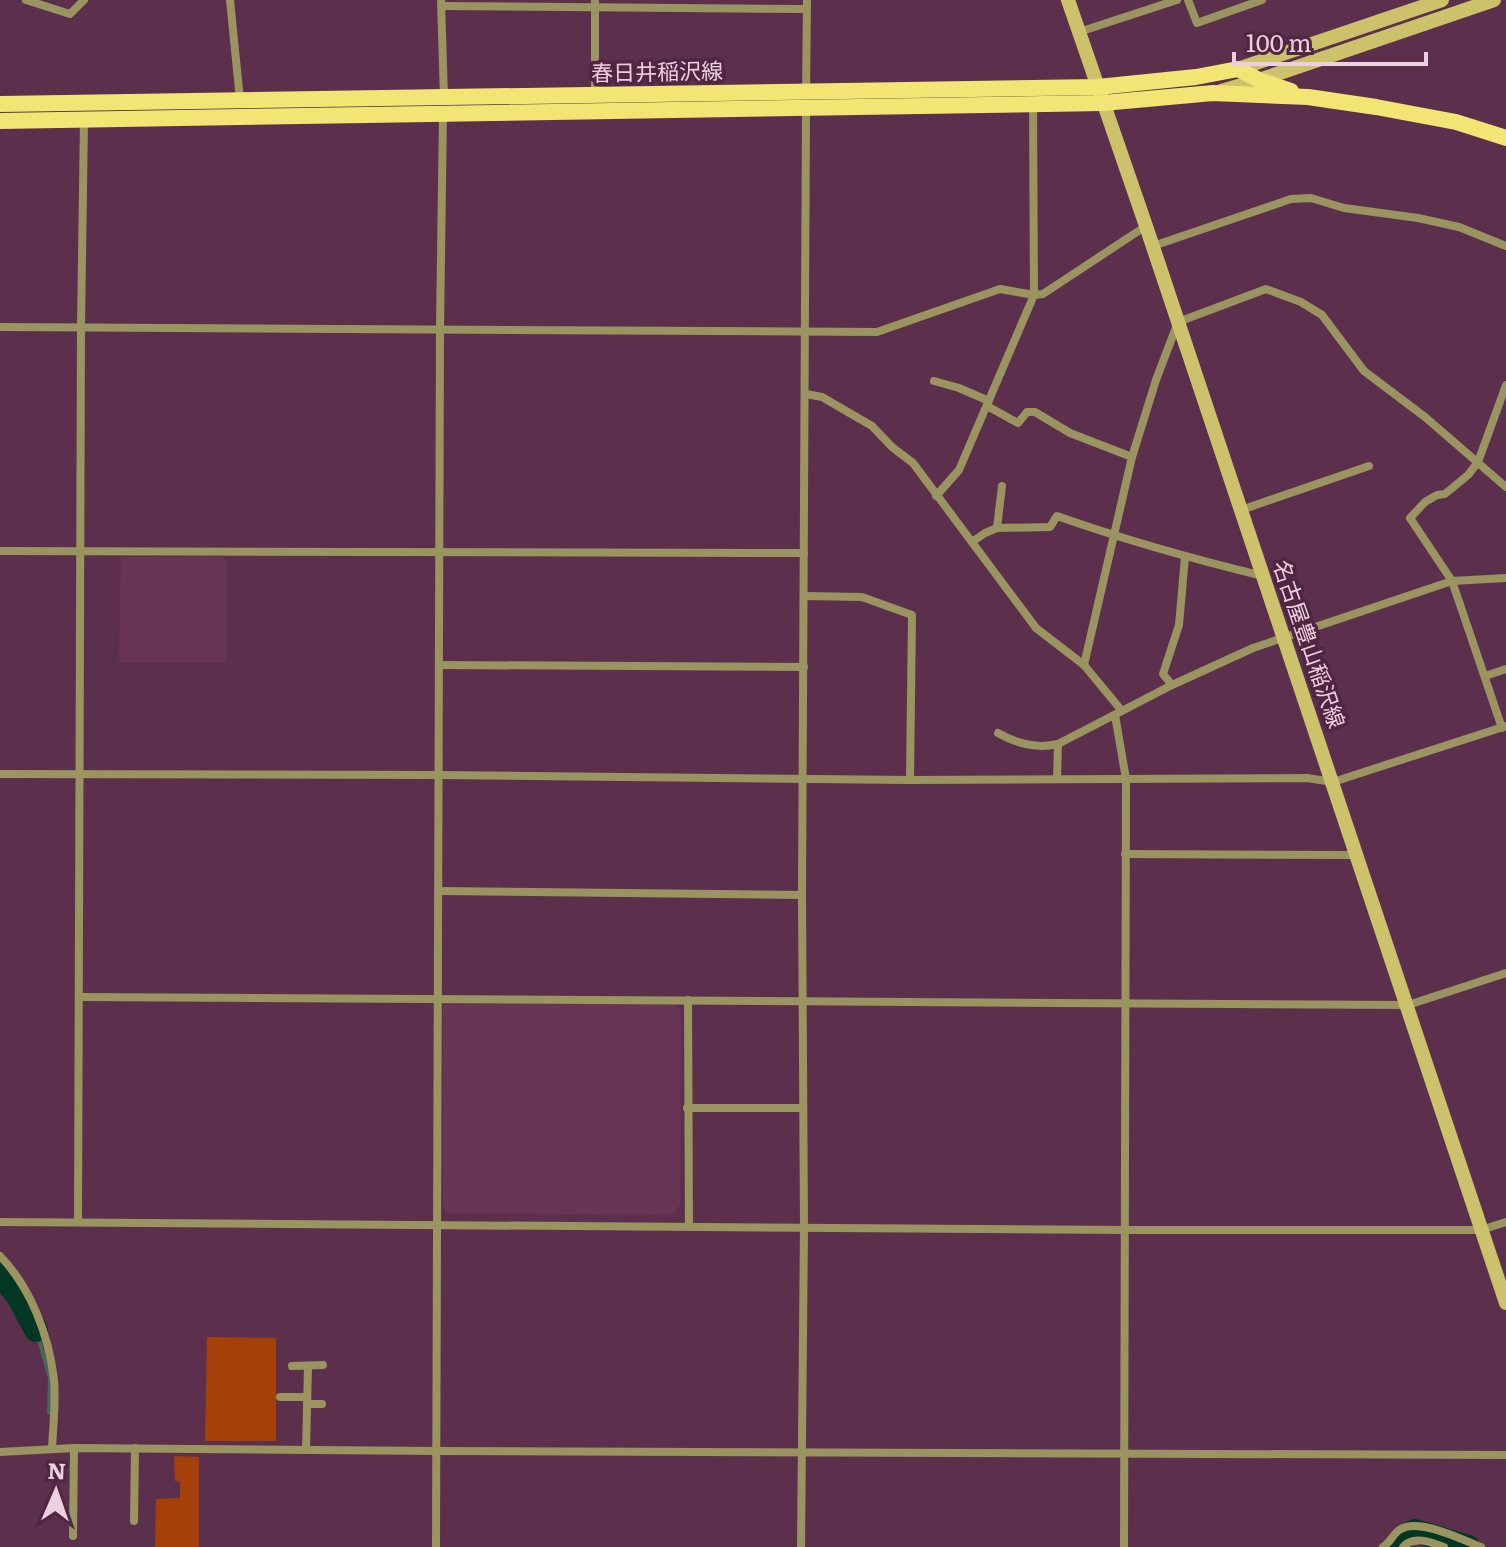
<svg xmlns="http://www.w3.org/2000/svg" width="1506" height="1547" font-family="Literata,'Noto Sans JP',serif">
<style>
.built{fill:#693556}
.green{fill:#a54008}
.lines{fill:none;stroke-linecap:round;stroke-linejoin:round}
.stream{stroke:#48655c;stroke-width:4}
.river{stroke:#013723;stroke-width:24}
.street{stroke:#9a9460;stroke-width:8}
.secondary{stroke:#ccc26c;stroke-width:14}
.primary{stroke:#f2e573;stroke-width:16}
.labels{text-anchor:middle;stroke-width:7;stroke-linejoin:round;paint-order:stroke}
.street-label{font-size:22px;fill:#ecd0e0;stroke:#512642}
</style>
<rect width="100%" height="100%" fill="#5c304c"/>
<!-- built -->
<g class="built">
<path d="M121 557H222L226 562V662H119Z"/>
<path d="M446 1003 675 1004 681 1011 680 1205 672 1215 447 1213 443 1205V1007Z"/>
</g>
<!-- green -->
<g class="green">
<path d="M207 1337 276 1338V1441H205Z"/>
<path d="M174 1456 199 1457V1547H155L156 1499 180 1498V1482L175 1481Z"/>
</g>
<g class="lines">
<!-- stream -->
<path class="stream" d="M36 1330 50 1378 49 1413"/>
<!-- river -->
<g class="river">
<path d="M0 1274 18 1296 36 1330"/>
<path d="M1395 1547 1403 1537 1415 1531 1468 1547"/>
</g>
<!-- street -->
<g class="street">
<path d="M26 0 70 14 84 0"/>
<path d="M230 0 240 100"/>
<path d="M441 0 444 98"/>
<path d="M595 0V94"/>
<path d="M1188 0 1197 23 1262 0"/>
<path d="M442 6 807 9"/>
<path d="M1079 32 1177 0"/>
<path d="M806 94 807 0"/>
<path d="M1153 246 1291 199 1311 198 1344 208 1418 218 1459 227 1506 246"/>
<path d="M0 327 877 332 1000 289 1034 295 1043 294 1146 226"/>
<path d="M934 381 959 388 989 401"/>
<path d="M806 394 822 397 872 426 892 447 913 463 1036 628 1084 665 1122 711"/>
<path d="M987 406 1018 423 1027 412H1035L1070 433 1132 457"/>
<path d="M936 496 959 470 1034 295 1033 105"/>
<path d="M1241 510 1369 466"/>
<path d="M997 528 1002 486"/>
<path d="M972 542 985 533 997 528 1050 527 1057 516C1125 540 1193 559 1263 576"/>
<path d="M0 551 804 553"/>
<path d="M805 596 862 597 912 615 910 780"/>
<path d="M440 665 804 667"/>
<path d="M1084 665 1132 457 1156 380 1178 322 1266 289 1301 302 1322 315 1364 371 1425 417 1506 487"/>
<path d="M1485 676 1506 669"/>
<path d="M1172 685 1163 674 1179 625 1185 557"/>
<path d="M1115 715 1126 779 1124 1547"/>
<path d="M1502 728 1452 581 1410 518 1425 502 1437 495 1445 494 1468 475 1478 462 1506 385"/>
<path d="M998 733C1017 744 1037 749 1058 744L1172 685 1253 648 1452 581 1506 578"/>
<path d="M0 774 440 775 910 780 1307 778 1333 782 1506 726"/>
<path d="M1057 779 1058 744"/>
<path d="M1125 854 1355 855"/>
<path d="M440 891 802 895"/>
<path d="M79 997 1408 1005 1506 973"/>
<path d="M688 1000 689 1227"/>
<path d="M687 1108H803"/>
<path d="M0 1222 1125 1230H1481L1506 1222"/>
<path d="M78 1222 81 327 84 120"/>
<path d="M0 1256C31 1288 49 1336 54 1380 56 1402 53 1427 52 1449"/>
<path d="M292 1366 323 1365"/>
<path d="M280 1397H307"/>
<path d="M307 1404H322"/>
<path d="M306 1450 308 1366"/>
<path d="M0 1452 74 1448 436 1451 1506 1455"/>
<path d="M134 1521 135 1448"/>
<path d="M73 1536 74 1448"/>
<path d="M436 1547 440 329 443 112"/>
<path d="M801 1547 804 1227 802 895 806 108"/>
<path d="M1383 1547C1391 1542 1393 1533 1401 1529 1419 1518 1463 1540 1481 1547"/>
<path d="M1403 1547C1413 1535 1431 1542 1444 1547"/>
</g>
<!-- secondary -->
<g class="secondary">
<path d="M1068 0 1146 226 1506 1303"/>
<path d="M1238 69 1442 0"/>
<path d="M1221 91 1259 80 1494 0"/>
</g>
<!-- primary -->
<g class="primary">
<path d="M0 104 1098 87 1196 77 1238 69 1259 80 1291 91"/>
<path d="M0 121 1103 103 1213 93 1308 97 1376 107 1456 122 1506 138"/>
</g>
</g>
<g class="labels">
<!-- street labels -->
<g class="street-label">
<text transform="translate(657 72) rotate(-1)" y="8">春日井稲沢線</text>
<text transform="translate(1309 644) rotate(71)" y="8">名古屋豊山稲沢線</text>
</g>
</g>
<!-- north arrow -->
<g transform="translate(56 1491) rotate(2)" stroke="#512642" stroke-width="6" paint-order="stroke">
<path d="M0-6L14 30L0 20L-14 30Z" fill="#ecd0e0"/>
<text y="-12" font-size="22" font-weight="bold" text-anchor="middle" fill="#ecd0e0">N</text>
</g>
<!-- scale -->
<path d="M1234 52v12h192v-12" fill="none" stroke="#ecd0e0" stroke-width="4"/>
<text x="1246" y="52" font-size="24" fill="#ecd0e0" stroke="#512642" stroke-width="6" paint-order="stroke">100 m</text>
</svg>
